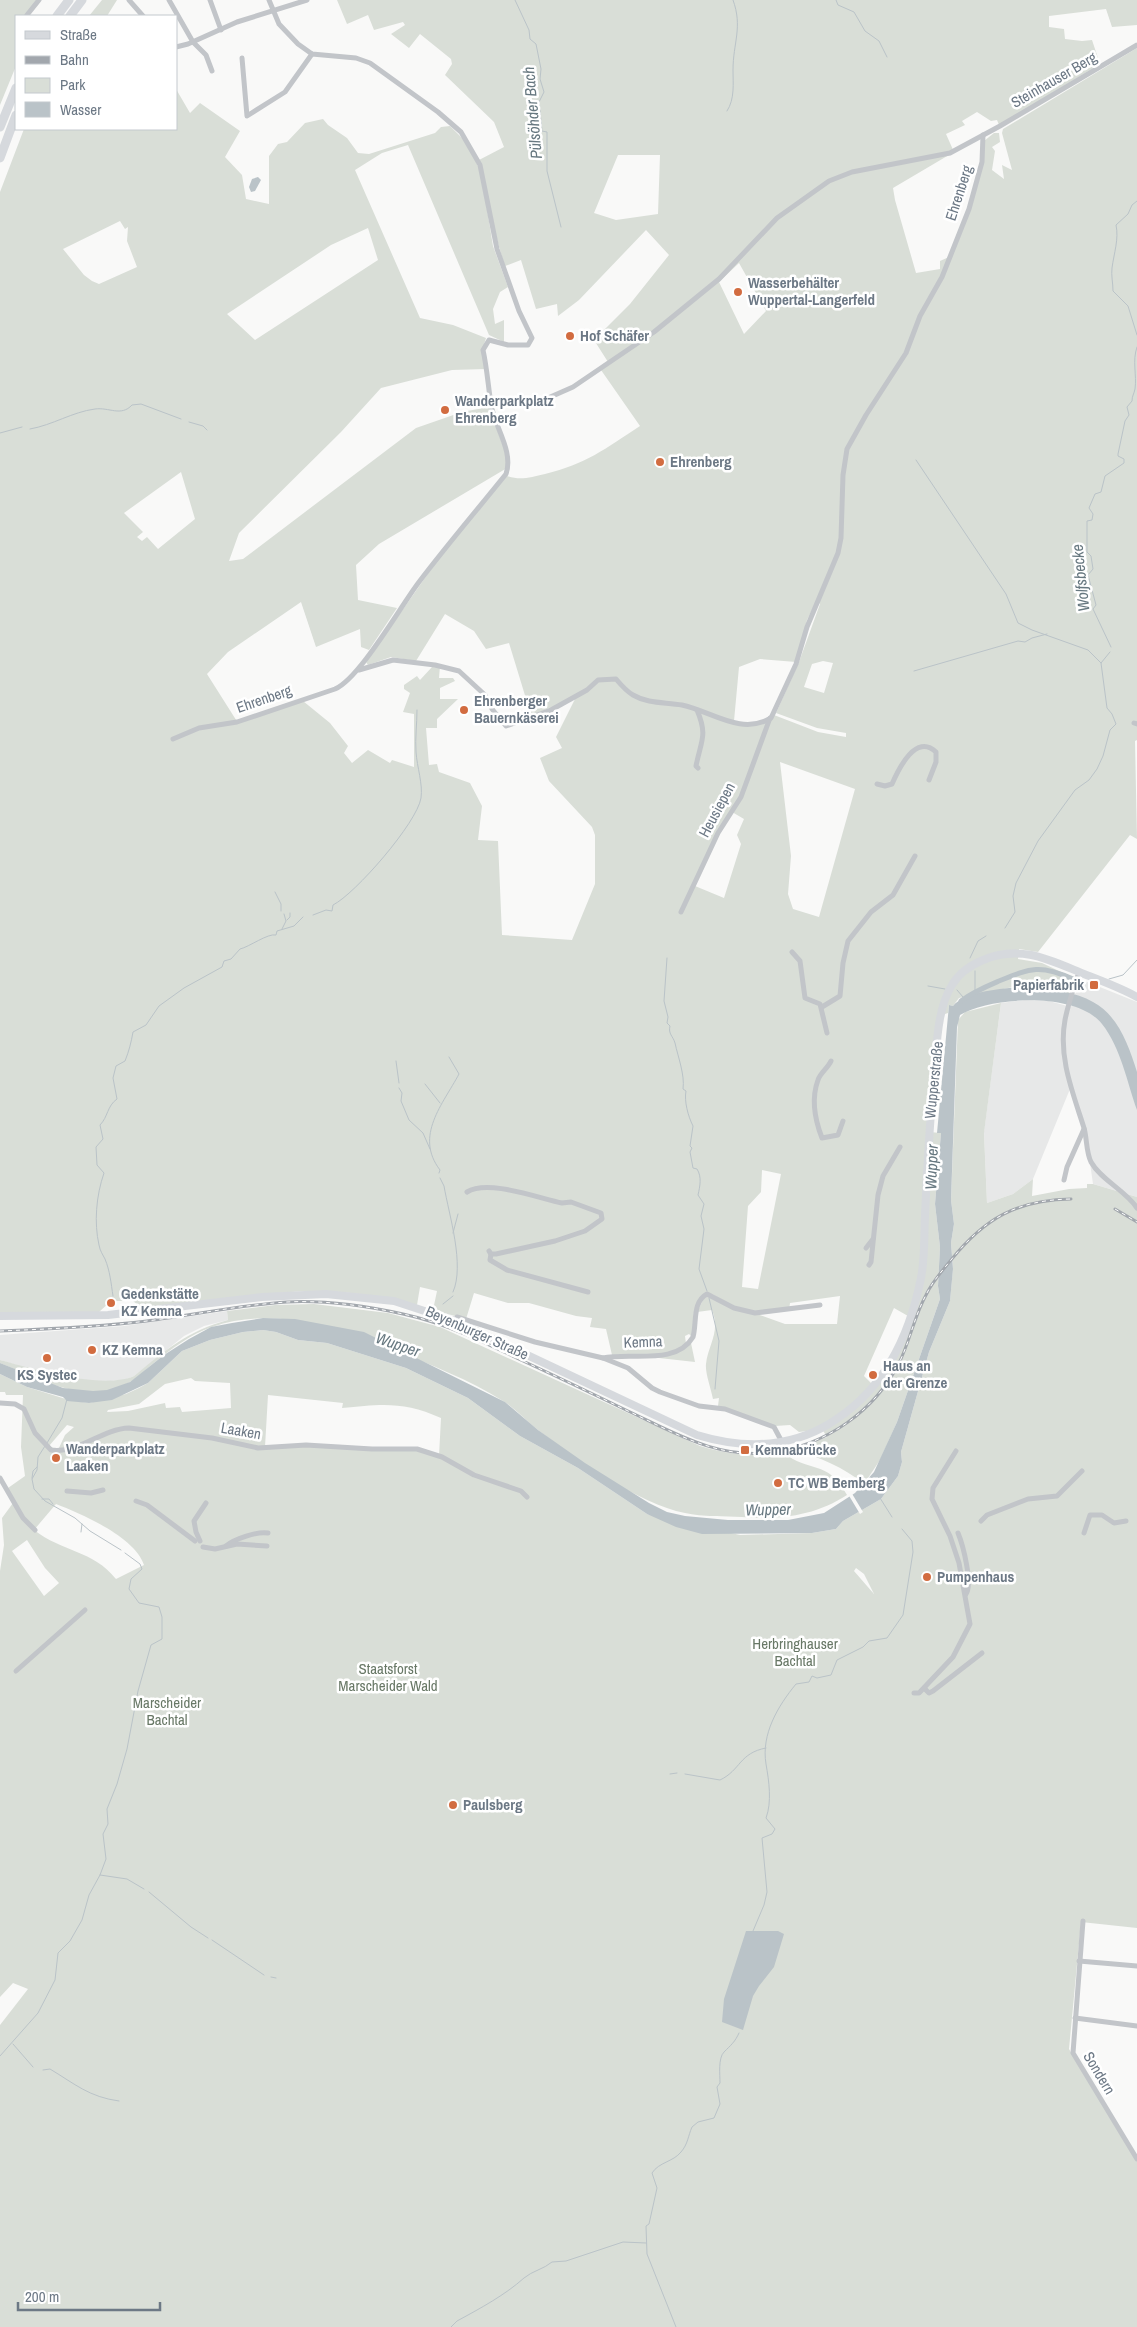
<svg xmlns="http://www.w3.org/2000/svg" width="1137" height="2327" font-family="'Archivo Narrow',sans-serif">
<style>
.built{fill:#e7e8e8}
.green{fill:#d9ded7;fill-rule:evenodd}
.water{fill:#bac3c8}
.pier{fill:#f9f9f8}
.lines{fill:none;stroke-linecap:round;stroke-linejoin:round}
.stream{stroke:#bac3c8;stroke-width:1}
.canal{stroke:#bac3c8;stroke-width:5}
.minor{stroke:#c2c5c9;stroke-width:5}
.secondary{stroke:#d6d9dd;stroke-width:8}
.motorway{stroke:#d6d9dd;stroke-width:9}
.rail-casing{stroke:#a2a7ad;stroke-width:3}
.rail{stroke:#fff;stroke-width:1;stroke-dasharray:4;stroke-linecap:butt}
.poi-dot{fill:#d26c40;stroke:#fff;stroke-width:2}
.labels{text-anchor:middle;stroke-width:5;stroke-linejoin:round;paint-order:stroke}
.street-label{font-size:15px;fill:#6c7885;stroke:#fff}
.poi-label{font-size:15px;font-weight:bold;fill:#6c7885;stroke:#fff;text-anchor:start}
.park-label{font-size:15px;fill:#687866;stroke:#fff}
.water-label{font-size:16px;font-style:italic;fill:#677880;stroke:#fff}
</style>
<rect width="100%" height="100%" fill="#f9f9f8"/>
<!-- built -->
<g class="built">
<path d="M1080 979 1137 1002V1197L1093 1184 1085 1128 1070 1089 1033 1179 1013 1194 987 1203 984 1132 1001 1003 1024 1000 1049 1001 1071 1007Z"/>
<path d="M227 1311 228 1320 204 1326 184 1336 134 1376 124 1380 96 1382 33 1370 0 1360V1335L124 1326Z"/>
</g>
<!-- green -->
<g class="green">
<path d="M0 0H37L29 16H16V66L0 105Z"/>
<path d="M102 0H117L107 16H89Z"/>
<path d="M337 0H1137V25L1112 27 1106 9 1049 16V27L1064 29 1065 39 1082 41 1092 40 1100 64 999 125 997 120 991 121 977 112 962 121 965 125 946 134 954 152 893 188 895 200 916 273 940 269V261L949 257 975 189 982 163 984 141 994 133H999L1000 142 992 147 995 151 992 170 1004 179 1002 165 1012 170 1002 133 1003 129 1137 48V740L1135 741 1137 839 1130 835 1038 952 1019 949 1018 959 1042 963 1074 978 1069 994 1034 986 1013 987 959 998 953 1006 949 1005 948 1013 942 1015 929 1132 941 1133 935 1204 940 1247 938 1286 940 1299 897 1422 880 1460 864 1484C844 1467 819 1458 795 1449L827 1437 822 1429 799 1432 790 1425 775 1426 718 1406 719 1398 713 1399C711 1388 705 1373 706 1364 708 1345 721 1331 712 1310L697 1312 705 1296 720 1301C718 1295 708 1292 702 1295L694 1312 693 1333 691 1336 689 1334 685 1336 686 1344C671 1359 633 1353 612 1355L606 1329 590 1327 592 1318 576 1316 529 1303H508L474 1293 466 1319 433 1310 437 1291 420 1287 417 1305C383 1297 349 1291 314 1291 257 1292 200 1304 143 1309L133 1301H111L99 1312 0 1313V192L24 129H176V89L190 113 200 103 240 131 225 157 242 175 246 199 269 204V156L278 144 287 142 305 123 323 119 328 125 347 138 358 153 369 154 435 133 441 127 450 126 468 144 481 173 493 246 508 287 500 292 493 309 495 324 504 320V342L489 335 408 145 382 153 355 170 420 318 453 325 486 338 482 351 486 369 452 370 381 388 341 432 239 533 229 561 243 559 416 428 462 412 489 407 508 460 507 468 379 544 356 565 358 600 397 608 369 650 361 647 360 629 316 647 301 602 228 652 207 674 238 723 303 701 330 723 348 746 344 753 352 763 368 750 390 763 392 760 414 767V714L403 712 410 693 404 689V685L417 676 420 680 432 667 440 666 439 678H453L455 681 440 688V699H458L437 719V728H426L429 765 437 764 439 772 470 783 482 806 478 840 498 841 502 935 572 940 595 884V835L592 827 549 781 540 758 562 748 556 737 575 699 531 715 509 643 486 649 474 631 445 614 416 661 391 657 368 665 366 662 446 548 507 476C521 481 531 477 545 474 586 464 605 449 640 426L601 370V367L608 362 594 340 630 304 669 255 646 230 579 300 558 316 557 304 536 309 521 260 505 266C493 232 489 195 479 160L504 147 494 122 445 75 452 64 451 59 420 34 409 48 391 34 405 25 403 22 374 30 368 15 347 24ZM618 155H660L658 214 616 220 594 213ZM120 221 125 229 128 227 127 241 137 267 99 284 92 281 84 275 63 249ZM368 228 378 260 255 340 227 314 331 245ZM739 263 766 311 744 334 719 282ZM181 472 195 519 158 549 147 537 142 541 137 537 143 532 124 513ZM817 600 820 604 799 662 776 713 817 728 846 733V737L818 732 774 715C758 737 713 718 694 708L734 721 739 667 760 659 796 662 807 620ZM823 661 833 663 824 693 804 687 812 664ZM780 762 855 789 819 917 793 909 788 894 791 856ZM732 812 744 819 737 835 741 844 724 898 695 886 720 831ZM762 1170 781 1174 758 1289 742 1287 748 1206 761 1192ZM840 1296 837 1324H785L757 1314 789 1310 790 1303ZM894 1308 908 1316 892 1357 872 1384 864 1376Z"/>
<path d="M1001 1003 984 1133 987 1203 1013 1194 1033 1179 1032 1196 1069 1189 1087 1188V1184H1093L1137 1197V1928L1081 1922 1069 2049 1137 2162V2327H0V2025L28 1989 13 1983 0 1997V1571L4 1545 2 1518 13 1503 8 1488 25 1476 21 1447 23 1395H6L5 1392H0V1374L27 1387 69 1400 89 1403 126 1394 139 1388 148 1383 182 1351 210 1340 243 1332 263 1330 276 1332 298 1340 327 1343 406 1368 468 1398 520 1436 578 1468 647 1514 740 1535 812 1533 836 1529 843 1521 881 1499 898 1476 902 1462 901 1452 929 1352 950 1301 953 1268 951 1243 954 1224 951 1200 958 1020 965 1012ZM191 1378 195 1381 230 1383 231 1408 182 1412 180 1407 166 1408 165 1403 128 1411 107 1412 108 1410 139 1404 165 1384ZM268 1395 343 1403 342 1408C381 1404 404 1401 441 1418L439 1456 418 1450 305 1445 265 1447ZM67 1425 74 1427 65 1435 58 1450 49 1446ZM56 1504C82 1514 135 1537 144 1565L116 1579C93 1550 62 1552 34 1530ZM27 1540 45 1568 59 1583 44 1596 12 1551ZM856 1568 864 1574 874 1594 854 1571Z"/>
<path d="M314 1304 388 1313 440 1327 700 1446C728 1454 754 1458 783 1452 809 1474 827 1458 847 1495 815 1516 779 1520 742 1517 724 1516 703 1517 685 1513 639 1504 575 1459 538 1430 526 1421 516 1409 503 1401 469 1379 431 1366 394 1349L383 1341C326 1326 270 1307 212 1327 191 1334 171 1349 154 1363 146 1369 139 1377 130 1382 87 1407 40 1379 0 1363V1360C33 1369 102 1390 134 1376 166 1350 187 1331 228 1320L227 1311 275 1305Z"/>
<path d="M691 1343 695 1362 650 1357 666 1356Z"/>
</g>
<!-- water -->
<g class="water">
<path d="M258 177 261 180 255 191 251 192 249 187 252 179Z"/>
<path d="M1034 986C1052 990 1076 992 1093 1002 1118 1015 1129 1046 1137 1072 1137 1083 1137 1098 1137 1110 1127 1082 1121 1048 1102 1024 1077 992 992 996 960 1015L957 1027 951 1200 954 1224 951 1243 953 1269 950 1301 929 1352 901 1452 902 1462 898 1476 881 1499 843 1521 836 1529 812 1533 702 1534 676 1527 647 1514 578 1468 520 1436 468 1398 406 1368 327 1343 298 1340 276 1332 263 1330 243 1332 210 1340 182 1351 148 1383 112 1400 89 1403 67 1401 63 1397 27 1387 0 1374V1363L63 1388 93 1391 107 1390 130 1382 164 1355 189 1339 211 1327 232 1323 263 1318 295 1319 364 1332 505 1402 538 1430 585 1463 649 1503 667 1512 685 1516 728 1520H788L824 1513 855 1493 874 1472 897 1422 940 1299 938 1286 940 1247 935 1204 941 1133H937L949 1005 953 1006C967 989 1013 988 1034 986Z"/>
<path d="M746 1931H778L784 1934 774 1967 759 1986 753 1996 743 2030 722 2022 724 1999Z"/>
</g>
<!-- pier -->
<path class="pier" d="M851 1492 863 1512 860 1514 848 1494Z"/>
<g class="lines">
<!-- stream -->
<g class="stream">
<path d="M515 0 529 30 530 39 536 44 541 69 540 79 544 92 539 102 542 131 547 132V171L561 227"/>
<path d="M836 0 838 5 854 12 865 31 879 41 887 57"/>
<path d="M727 111C735 99 733 83 733 70 733 43 743 27 733 0"/>
<path d="M1137 201 1132 205 1128 214 1116 225C1119 239 1114 253 1112 268 1111 275 1113 283 1113 291L1128 306 1137 335"/>
<path d="M189 422 203 426 207 430"/>
<path d="M30 429C53 425 72 412 95 409 109 407 121 417 132 405L141 404 181 419"/>
<path d="M0 433 22 427"/>
<path d="M916 460 1006 594 1018 623 1032 630 1088 650 1101 663"/>
<path d="M1111 647 1093 609 1096 605 1088 575 1093 569 1091 556 1087 552V521L1092 520 1093 514 1089 508 1095 494 1101 492 1105 476 1124 463V459L1118 456V454L1125 421 1129 415 1127 407 1132 401C1132 396 1134 394 1135 389 1137 375 1132 361 1137 347"/>
<path d="M914 671 1018 641 1025 642 1032 638 1047 634"/>
<path d="M275 892 281 904V911"/>
<path d="M313 915 326 910 332 911 333 905C355 894 417 823 421 798 423 784 417 767 416 752 415 738 417 724 417 710"/>
<path d="M287 920 290 917V913"/>
<path d="M1005 928 1015 912 1013 896 1016 883 1038 841 1075 790 1089 780 1097 769 1103 756 1110 730 1116 724 1112 714 1107 708 1101 663 1110 652"/>
<path d="M282 929 286 921 284 914"/>
<path d="M667 958 664 1001 668 1017 667 1023 670 1026C668 1034 673 1036 675 1043 678 1057 685 1075 683 1089L686 1091C684 1101 688 1116 693 1126L690 1146 692 1148 690 1152 693 1168 697 1169C702 1177 700 1186 698 1195L704 1204 701 1216 704 1229 699 1269 707 1291"/>
<path d="M970 958 978 941 986 936"/>
<path d="M975 971V991"/>
<path d="M1109 979 1123 975 1137 960"/>
<path d="M928 986 945 989"/>
<path d="M957 990 963 997"/>
<path d="M396 1061 399 1083"/>
<path d="M425 1084 440 1103"/>
<path d="M399 1088 402 1093 401 1101 409 1120 423 1133 430 1149"/>
<path d="M439 1173 440 1170C414 1136 443 1104 459 1074L449 1057"/>
<path d="M440 1178 444 1186C449 1215 465 1265 453 1292"/>
<path d="M453 1233 458 1214"/>
<path d="M113 1296C111 1283 110 1271 105 1259 103 1255 100 1251 99 1245 94 1223 96 1196 104 1173L97 1165 96 1147 103 1139 100 1125C108 1117 107 1106 117 1099L113 1078 116 1066 125 1061C129 1051 131 1043 133 1032L146 1025 159 1006 184 988 222 967 224 961 231 959 240 949C249 947 268 933 276 935L277 931 294 926 303 917"/>
<path d="M709 1298 719 1341 715 1389"/>
<path d="M443 1304 453 1296"/>
<path d="M47 1443 62 1418 67 1399"/>
<path d="M45 1446 38 1457 37 1470 32 1479 34 1489 45 1501 75 1518 90 1531 121 1550"/>
<path d="M32 1478 33 1471 37 1467"/>
<path d="M880 1498 892 1517"/>
<path d="M42 1499H49L53 1504"/>
<path d="M81 1532 82 1524"/>
<path d="M670 1774 677 1773"/>
<path d="M685 1774 720 1780C741 1770 739 1753 766 1748"/>
<path d="M100 1875 127 1879 144 1889"/>
<path d="M149 1892 191 1927 208 1938"/>
<path d="M753 1931 764 1905 767 1892 762 1838 772 1834 775 1829 766 1818C772 1802 769 1781 766 1764 761 1734 778 1706 796 1684L809 1682 812 1676 817 1678 831 1675 837 1660 863 1647 869 1641 887 1638 903 1615 913 1552 912 1541 902 1529"/>
<path d="M212 1940 264 1975"/>
<path d="M271 1977 276 1978"/>
<path d="M13 2044 33 2067"/>
<path d="M0 2056 38 2013 55 1980 58 1953 70 1941 82 1920 89 1895 100 1875 106 1859 103 1834 108 1824 107 1809 117 1784 127 1749 138 1691 151 1645 162 1639V1617L159 1607 139 1603 129 1589 131 1579 142 1569 140 1564 125 1553"/>
<path d="M43 2070 50 2069C75 2084 89 2097 119 2101"/>
<path d="M451 2327 457 2321C481 2308 505 2295 524 2278 532 2271 544 2269 552 2262L566 2261 623 2242 646 2243"/>
<path d="M676 2327 647 2254 646 2226 649 2224 657 2188 652 2173C659 2162 673 2162 681 2152 688 2144 688 2136 692 2127L698 2122 714 2118 720 2104 717 2087 720 2083C720 2075 718 2058 724 2052 731 2045 735 2042 739 2033"/>
</g>
<!-- canal -->
<path class="canal" d="M961 1001C973 992 985 987 999 981 1031 968 1040 964 1073 979"/>
<!-- minor -->
<g class="minor">
<path d="M129 0 143 16"/>
<path d="M169 0 193 42 206 55 212 71"/>
<path d="M210 0 221 30"/>
<path d="M27 15 39 0"/>
<path d="M176 47 188 44 237 22 307 0"/>
<path d="M242 58 247 116 285 92 312 54"/>
<path d="M491 404 548 398 573 387 654 332 719 279 777 218 829 181 852 172 950 153 1000 126 1137 45"/>
<path d="M359 670 393 660 435 665 459 671 485 695 492 709 506 726 551 710 587 690 598 680 616 679C621 685 626 691 633 695 648 704 665 702 682 705 711 711 741 736 771 718L796 664 807 627 838 553 841 538 843 475 847 449 866 415 906 353 920 316 942 277 969 209 982 162 983 135"/>
<path d="M697 710C708 736 701 740 696 766L698 768"/>
<path d="M1134 723 1137 724"/>
<path d="M173 739 199 728 237 722 335 689C360 678 400 607 419 582 447 545 477 510 506 474 514 451 494 426 491 404 488 385 487 368 483 350L489 340 508 345H528L532 338 519 311 497 249 480 165 461 132 438 112 370 63 356 58 312 54 298 44 279 24 269 0"/>
<path d="M877 784 885 786 892 784C899 768 916 733 936 752V762L929 780"/>
<path d="M681 912 718 833 741 797 770 718"/>
<path d="M792 952 800 961 805 998 820 1004 827 1033"/>
<path d="M1079 972C1074 987 1068 1004 1065 1020 1058 1057 1073 1093 1084 1128 1087 1138 1086 1152 1091 1162 1101 1180 1125 1190 1137 1208"/>
<path d="M822 1007 840 996 843 963 848 941 871 912 893 895 915 856"/>
<path d="M831 1061C828 1068 820 1073 818 1080 811 1099 815 1120 822 1138L838 1135 843 1121"/>
<path d="M1064 1180 1067 1167 1084 1129"/>
<path d="M467 1192C488 1179 538 1198 562 1203L571 1202 601 1213 602 1219 585 1231 555 1241 496 1254H491L489 1251"/>
<path d="M866 1248 873 1239"/>
<path d="M491 1254 490 1260 507 1270 588 1292"/>
<path d="M869 1265 871 1262 878 1195 883 1176 900 1147"/>
<path d="M455 1321 457 1317 535 1342 603 1358 628 1368 652 1388 660 1392 699 1406 725 1409 774 1427 782 1442"/>
<path d="M603 1358C631 1352 676 1366 693 1337 697 1323 692 1302 707 1294L734 1308 755 1313 820 1305"/>
<path d="M0 1403 15 1404 24 1409 35 1433 51 1450C79 1454 101 1429 129 1428L212 1438 258 1448 306 1445 372 1449H417L442 1457 474 1475 521 1491 527 1497"/>
<path d="M0 1478 23 1518 35 1530"/>
<path d="M67 1491 91 1493 103 1490"/>
<path d="M136 1501 147 1505 195 1541"/>
<path d="M981 1521 987 1515 1028 1499 1057 1496 1082 1471"/>
<path d="M958 1533C963 1545 973 1584 966 1594"/>
<path d="M1084 1533 1090 1515H1102L1114 1523 1126 1521"/>
<path d="M200 1541 196 1532 194 1521 206 1503"/>
<path d="M226 1546C234 1539 258 1531 268 1533"/>
<path d="M203 1547 215 1549 237 1544 267 1546"/>
<path d="M16 1671 85 1610"/>
<path d="M924 1688 929 1693 933 1691 982 1653"/>
<path d="M914 1693H919L953 1657 970 1624 959 1563 950 1536 932 1499 933 1488 956 1451"/>
<path d="M1083 1921 1073 2053 1137 2159"/>
<path d="M1079 1961 1137 1966"/>
<path d="M1075 2018 1137 2026"/>
</g>
<!-- secondary -->
<path class="secondary" d="M0 1316 108 1315 262 1297 326 1294 394 1301 455 1321 697 1435C746 1450 796 1448 838 1418 886 1386 910 1333 921 1278 925 1258 924 1236 925 1216 927 1168 930 1121 934 1073 937 1045 937 1009 952 985 959 973 971 965 983 960 1021 944 1050 960 1084 974 1102 981 1121 988 1137 997"/>
<!-- motorway -->
<g class="motorway">
<path d="M57 16 69 0"/>
<path d="M70 16 82 0"/>
<path d="M0 127 16 88"/>
<path d="M0 158 16 115"/>
</g>
<!-- rail casing -->
<g class="rail-casing">
<g id="rail">
<path d="M1115 1209 1137 1222"/>
<path d="M0 1331C49 1329 98 1327 147 1321 194 1315 240 1305 287 1302 325 1300 366 1306 403 1314 445 1323 484 1342 523 1361 558 1377 593 1394 628 1411 675 1433 719 1460 773 1452 826 1445 875 1411 899 1363 910 1341 914 1317 926 1295 932 1282 942 1271 951 1260 985 1218 1017 1200 1071 1199"/>
</g>
</g>
<!-- rail -->
<use href="#rail" class="rail"/>
</g>
<!-- markers -->
<g class="poi-dot">
<circle cx="738" cy="292" r="5"/>
<circle cx="570" cy="336" r="5"/>
<circle cx="445" cy="410" r="5"/>
<circle cx="660" cy="462" r="5"/>
<circle cx="464" cy="710" r="5"/>
<rect x="1089" y="980" width="10" height="10" rx="2.5"/>
<circle cx="111" cy="1303" r="5"/>
<circle cx="92" cy="1350" r="5"/>
<circle cx="47" cy="1358" r="5"/>
<circle cx="873" cy="1375" r="5"/>
<rect x="740" y="1445" width="10" height="10" rx="2.5"/>
<circle cx="56" cy="1458" r="5"/>
<circle cx="778" cy="1483" r="5"/>
<circle cx="927" cy="1577" r="5"/>
<circle cx="453" cy="1805" r="5"/>
</g>
<g class="labels">
<!-- street labels -->
<g class="street-label">
<text transform="translate(1054 80) rotate(-30)" y="5">Steinhauser Berg</text>
<text transform="translate(959 193) rotate(-72)" y="5">Ehrenberg</text>
<text transform="translate(264 699) rotate(-19)" y="5">Ehrenberg</text>
<text transform="translate(717 810) rotate(-62)" y="5">Heusiepen</text>
<text transform="translate(934 1080) rotate(-84)" y="5">Wupperstraße</text>
<text transform="translate(477 1333) rotate(24)" y="5">Beyenburger Straße</text>
<text transform="translate(643 1342) rotate(-2)" y="5">Kemna</text>
<text transform="translate(241 1431) rotate(10)" y="5">Laaken</text>
<text transform="translate(1099 2073) rotate(59)" y="5">Sondern</text>
</g>
<!-- poi labels -->
<g class="poi-label">
<text x="748" y="288">Wasserbehälter<tspan x="748" dy="17">Wuppertal-Langerfeld</tspan></text>
<text x="580" y="341">Hof Schäfer</text>
<text x="455" y="406">Wanderparkplatz<tspan x="455" dy="17">Ehrenberg</tspan></text>
<text x="670" y="467">Ehrenberg</text>
<text x="474" y="706">Ehrenberger<tspan x="474" dy="17">Bauernkäserei</tspan></text>
<text x="1084" y="990" text-anchor="end">Papierfabrik</text>
<text x="121" y="1299">Gedenkstätte<tspan x="121" dy="17">KZ Kemna</tspan></text>
<text x="102" y="1355">KZ Kemna</text>
<text x="883" y="1371">Haus an<tspan x="883" dy="17">der Grenze</tspan></text>
<text x="47" y="1380" text-anchor="middle">KS Systec</text>
<text x="66" y="1454">Wanderparkplatz<tspan x="66" dy="17">Laaken</tspan></text>
<text x="755" y="1455">Kemnabrücke</text>
<text x="788" y="1488">TC WB Bemberg</text>
<text x="937" y="1582">Pumpenhaus</text>
<text x="463" y="1810">Paulsberg</text>
</g>
<!-- park labels -->
<g class="park-label">
<text x="795" y="1649">Herbringhauser<tspan x="795" dy="17">Bachtal</tspan></text>
<text x="388" y="1674">Staatsforst<tspan x="388" dy="17">Marscheider Wald</tspan></text>
<text x="167" y="1708">Marscheider<tspan x="167" dy="17">Bachtal</tspan></text>
</g>
<!-- water labels -->
<g class="water-label">
<text transform="translate(532 113) rotate(-95)" y="6">Pülsöhder Bach</text>
<text transform="translate(1080 578) rotate(-96)" y="6">Wolfsbecke</text>
<text transform="translate(931 1167) rotate(-88)" y="6">Wupper</text>
<text transform="translate(398 1344) rotate(19)" y="6">Wupper</text>
<text transform="translate(768 1509) rotate(-1)" y="6">Wupper</text>
</g>
</g>
<!-- legend -->
<rect x="15" y="15" width="162" height="115" fill="#ffffff" stroke="#c4c9ce"/>
<rect x="25" y="31" width="25" height="8" fill="#d6d9dd" stroke="#c4c9ce"/>
<text x="60" y="40" font-size="15" fill="#6c7885">Straße</text>
<rect x="25" y="56" width="25" height="8" fill="#a2a7ad" stroke="#c4c9ce"/>
<text x="60" y="65" font-size="15" fill="#6c7885">Bahn</text>
<rect x="25" y="78" width="25" height="15" fill="#d9ded7" stroke="#c4c9ce"/>
<text x="60" y="90" font-size="15" fill="#6c7885">Park</text>
<rect x="25" y="102" width="25" height="15" fill="#bac3c8" stroke="#c4c9ce"/>
<text x="60" y="115" font-size="15" fill="#6c7885">Wasser</text>
<!-- scale -->
<path d="M18 2302v8h142v-8" fill="none" stroke="#6c7885" stroke-width="2.5"/>
<text x="25" y="2302" font-size="15" fill="#6c7885" stroke="#ffffff" stroke-width="4" paint-order="stroke">200 m</text>
</svg>
